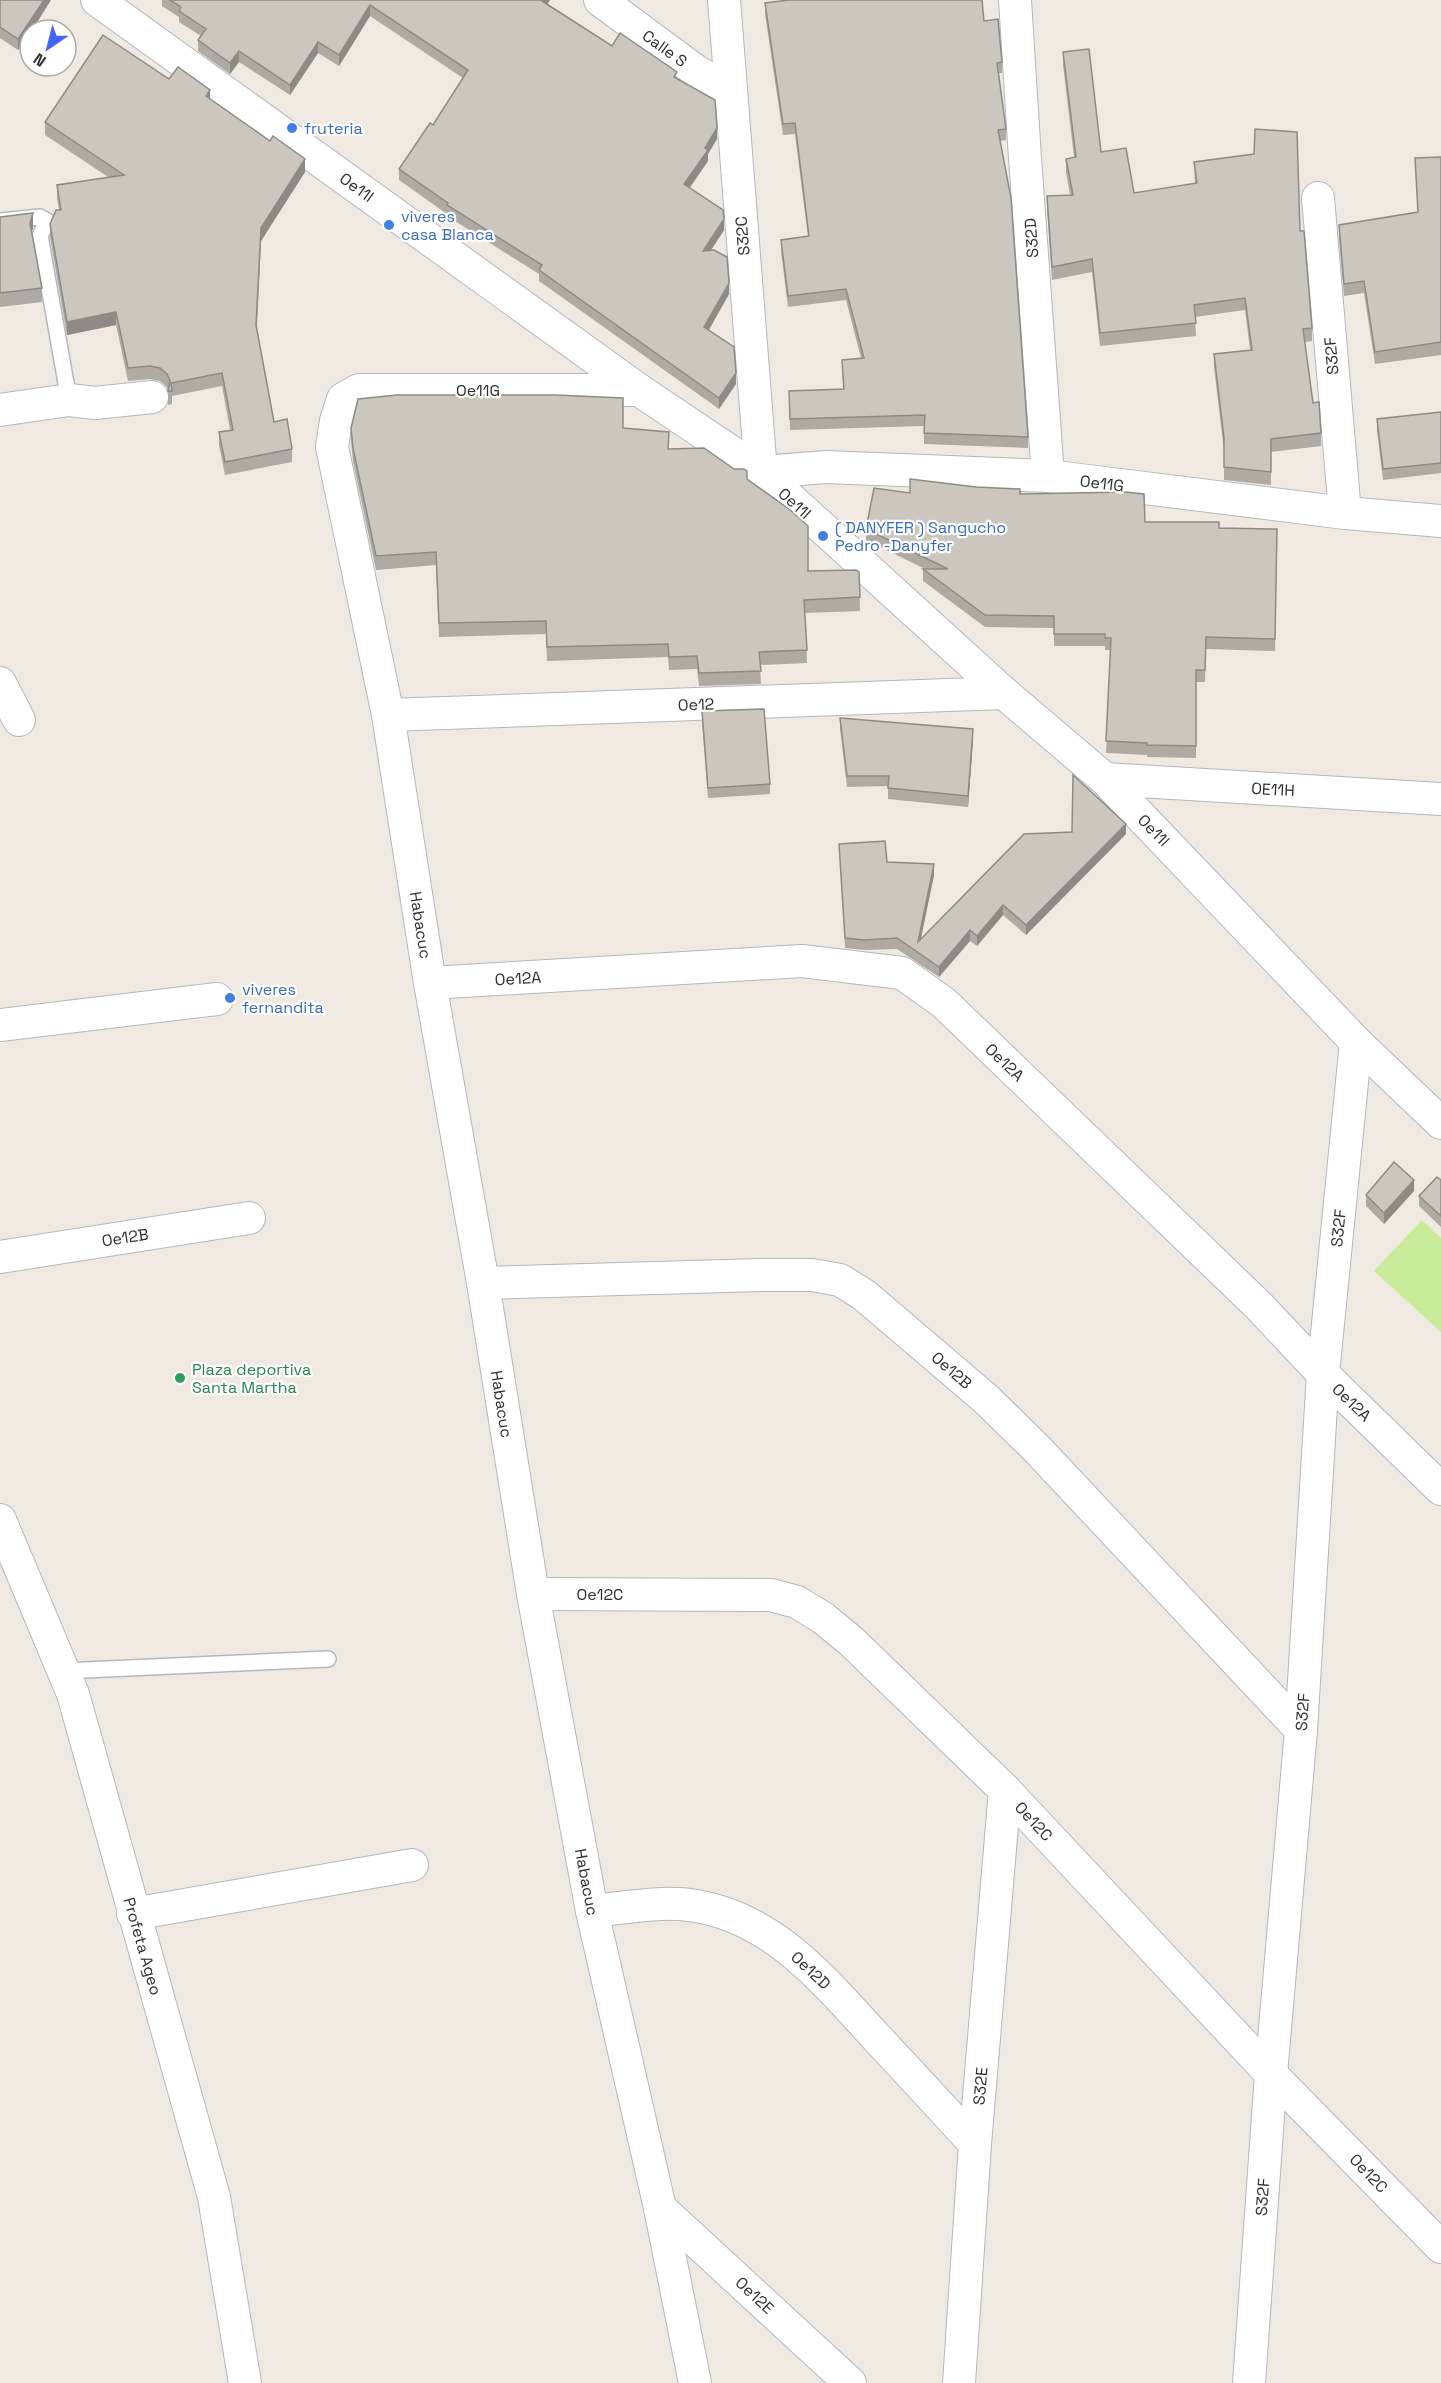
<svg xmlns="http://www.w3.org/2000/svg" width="1441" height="2383" font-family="'Space Grotesk',sans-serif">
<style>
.pitch{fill:#c9ec9a}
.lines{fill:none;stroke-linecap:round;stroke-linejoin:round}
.service-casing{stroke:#b4b7c1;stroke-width:18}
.minor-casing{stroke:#b4b7c1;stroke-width:34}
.service{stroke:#fff;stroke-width:15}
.minor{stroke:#fff;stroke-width:32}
.wall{fill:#afaba4}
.shaded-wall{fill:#8e8b86}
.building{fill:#cbc7bf;stroke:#8e8b86;stroke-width:1.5}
.shop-dot{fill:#3f7fe0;stroke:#fff;stroke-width:2}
.leisure-dot{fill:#2e9e5b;stroke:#fff;stroke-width:2}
.labels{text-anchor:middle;stroke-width:4.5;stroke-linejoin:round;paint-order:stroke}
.street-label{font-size:16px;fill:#2e2e2e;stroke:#fff}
.shop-label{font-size:16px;fill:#366cbe;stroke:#fff;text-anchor:start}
.leisure-label{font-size:16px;fill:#27864d;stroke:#fff;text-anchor:start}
</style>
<rect width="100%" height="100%" fill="#efe9e1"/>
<!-- pitch -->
<path class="pitch" d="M1422 1220 1441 1238V1332L1374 1271Z"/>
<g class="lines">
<!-- service casing -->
<g class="service-casing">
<g id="service">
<path d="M0 221 40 217 47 221 40 236 69 400"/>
<path d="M63 1671 328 1659"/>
</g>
</g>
<!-- minor casing -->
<g class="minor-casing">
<g id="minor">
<path d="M97 0 639 390 761 472 1004 693 1105 779 1356 1042 1441 1123"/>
<path d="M600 0 696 71 731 92"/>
<path d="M724 0 761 472 826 467 1048 476 1345 513 1441 521"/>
<path d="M1015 0 1025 158 1048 476"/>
<path d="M1318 198 1345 513"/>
<path d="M639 390H359L343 399 336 421 332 447 388 715 430 983 483 1283 533 1594 592 1911 660 2208 695 2383"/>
<path d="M0 410 69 400 95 403 152 397"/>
<path d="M0 683 19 720"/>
<path d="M388 715 1004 693"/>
<path d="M1105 779 1441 799"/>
<path d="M430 983 802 961 902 973 944 1003 1259 1306 1323 1374 1441 1489"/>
<path d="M0 1025 217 999"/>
<path d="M0 1257 249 1218"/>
<path d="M483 1283 760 1275H812L840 1280 864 1295 986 1399 1037 1449 1301 1730"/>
<path d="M0 1520 73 1694 214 2197 245 2383"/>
<path d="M533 1594 771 1595 797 1602 823 1618 851 1641 1005 1790 1271 2074 1441 2247"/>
<path d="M592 1911C625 1908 662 1900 696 1906 775 1919 825 1982 876 2037 909 2072 942 2108 975 2144"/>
<path d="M133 1914 412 1865"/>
<path d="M660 2208 850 2383"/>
<path d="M959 2383 975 2144 1005 1790"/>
<path d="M1249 2383 1271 2074 1301 1730 1323 1374 1356 1042"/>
</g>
</g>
<!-- service -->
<use href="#service" class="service"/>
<!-- minor -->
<use href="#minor" class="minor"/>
</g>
<!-- wall -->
<g class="wall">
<path d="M0 0H51L32 30H30V32L18 50 0 38Z"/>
<path d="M162 0H552H550L547 4 612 46 677 79 717 139 708 154V161L690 188 724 230 711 250 729 294 709 330 736 384 719 409 539 281V274L447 216V214L399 180V169L433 125 463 78 370 16 339 66 318 53 290 95 239 62 230 74 198 51V40L201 36 179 22V17L162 6Z"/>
<path d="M765 3 984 21 1002 62V73H999L1006 129V140L1000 141 1028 437V448L924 444V426L790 430 789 391 843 389 842 360 861 358 846 300 788 307 781 251V240L808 237 795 134 783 135 765 14Z"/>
<path d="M1063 52 1101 152 1134 193 1195 184 1194 162 1300 231 1312 328V341L1305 342 1313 403 1321 433V446L1271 452V485L1224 480V451L1214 367V354L1250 350 1245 310 1195 317 1196 336 1100 346 1092 272 1052 280 1047 208V196L1070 195 1066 172V159L1074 157 1063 65Z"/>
<path d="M169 79 210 99 305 172 261 241 257 328 274 422 292 449V462L225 475 219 445V432L230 430 222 386 172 396V404L168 405V391L167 387 160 381 150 379 128 381 116 325 67 335 50 237V224L59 210 57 198V185L108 177 45 135V122Z"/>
<path d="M1441 157V355L1375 364 1364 293 1344 296 1339 238V225L1418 213 1415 158Z"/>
<path d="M0 217 33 227 32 232 42 288V302L0 307Z"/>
<path d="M1441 412V473L1383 480 1377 430V419Z"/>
<path d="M351 428H623L669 449 747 479 808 571 859 572 860 611 805 613 807 663 760 665 761 684 699 686 697 669 669 670 668 657 547 661 546 634 439 637 436 565 376 570 353 462 351 441Z"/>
<path d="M910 493 1020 494 1145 522 1219 528 1277 529 1275 651 1206 649 1205 682H1196V758L1147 757V755L1106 753 1111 650H1105V646H1054V628L985 627 923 581V569H925L866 540V529Z"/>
<path d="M702 711 770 784V794L708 798 702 722Z"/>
<path d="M840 718 973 740 968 807 888 799V786L847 787 840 728Z"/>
<path d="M1126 834 1026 935 1003 915 977 946 970 941 939 977 897 949 864 950 845 948 839 844 887 862 934 875 920 939Z"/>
<path d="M1441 1180V1227L1419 1206V1196Z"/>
<path d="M1414 1191 1384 1224 1366 1206V1195Z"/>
</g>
<!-- shaded-wall -->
<g class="shaded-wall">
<path d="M44 0H51L32 30H30V32L18 50V39Z"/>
<path d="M543 0H550L542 12V1Z"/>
<path d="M370 5V16L339 66V55Z"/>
<path d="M318 42V53L290 95V85Z"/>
<path d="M239 51V62L230 74V63Z"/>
<path d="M210 90V103L206 96Z"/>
<path d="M717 128V139L708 154V161L684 195V184Z"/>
<path d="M305 159V172L261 241 256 338 261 228Z"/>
<path d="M33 213V227L30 238V223Z"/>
<path d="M724 219V230L703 262V251Z"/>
<path d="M729 283V294L704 338V327Z"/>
<path d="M116 312V325L67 335V322Z"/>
<path d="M736 373V384L719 409V398Z"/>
<path d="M973 729V740L968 807V796Z"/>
<path d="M1126 824V834L1026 935V925Z"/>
<path d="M934 864V875L918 953V942Z"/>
<path d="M1003 905V915L977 946V936Z"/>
<path d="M970 930V941L939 977V967Z"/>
<path d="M1414 1180V1191L1384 1224V1213Z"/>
</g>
<!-- building -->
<g class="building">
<path d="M0 0H44L18 39 0 27Z"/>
<path d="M170 0H543L542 1 612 46 620 33 677 72 674 77 715 100 717 128 705 148 708 150 684 184 723 210 724 219 703 251 714 250 727 257 729 283 704 327 734 347 736 373 719 398 539 270 542 265 447 205 448 203 399 169 430 123 433 125 468 70 370 5 339 55 318 42 290 85 239 51 230 63 198 40 206 29 179 11 181 7Z"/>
<path d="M789 0H982L984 21 998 19 1002 62 997 63 1006 129 998 130 1011 198 1028 437 924 433 925 415 790 419 789 391 844 389 842 360 864 358 846 289 788 296 781 240 809 236 795 123 783 124 765 3Z"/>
<path d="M103 35 169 79 178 67 210 90 206 96 270 141 273 136 305 159 261 228 256 325 274 422 287 419 292 449 225 462 219 432 233 430 222 373 171 383 172 391H168L170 381 167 374 160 368 150 366 128 368 116 312 67 322 50 224 56 210H61L57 185 124 175 45 122Z"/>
<path d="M1089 49 1101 152 1126 148 1134 193 1197 183 1194 162 1254 154 1255 129 1297 132 1300 231H1304L1312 328 1303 329 1313 403 1319 402 1321 433 1271 439V472L1224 467V438L1214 354 1252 350 1245 298 1194 305 1196 323 1100 333 1092 259 1052 267 1047 196 1073 195 1066 159 1076 157 1063 52Z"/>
<path d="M1441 157V342L1375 352 1364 281 1344 284 1339 225 1418 212 1415 158Z"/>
<path d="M33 213 30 223 42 288 0 293V217Z"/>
<path d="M397 395H555L623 398V428L669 432 668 449 704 448 734 469H744L747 471V479L789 509 808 526V571L856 570 859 572 860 597 804 600 807 650 759 652 761 671 699 673 697 656 669 657 668 644 547 647 546 621 439 623 436 552 376 556 353 448 351 428 358 399Z"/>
<path d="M1441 412V463L1383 469 1377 419Z"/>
<path d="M910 479 976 487 1020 489V494L1125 492 1144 494 1145 522H1219V528L1277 529 1275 639 1206 637 1205 670H1196V746L1147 745V743L1106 741 1111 638H1105V634H1054V616L985 615 923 569H948L866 529 874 488 910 493Z"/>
<path d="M764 709 770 784 708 788 702 711Z"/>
<path d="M840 718 973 729 968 796 888 788 889 776H847Z"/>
<path d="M1073 775 1126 824 1026 925 1003 905 977 936 970 930 939 967 897 938 864 940 845 938 839 844 885 841 887 862 934 864 918 942 1024 834 1072 832Z"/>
<path d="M1394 1162 1414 1180 1384 1213 1366 1195Z"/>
<path d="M1437 1177 1441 1180V1216L1419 1196Z"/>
</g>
<!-- markers -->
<g class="shop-dot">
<circle cx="292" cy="128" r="6"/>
<circle cx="389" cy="225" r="6"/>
<circle cx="823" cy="536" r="6"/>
<circle cx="230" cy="998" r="6"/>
</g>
<circle class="leisure-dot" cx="180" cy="1378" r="6"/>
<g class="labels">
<!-- street labels -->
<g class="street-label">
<text transform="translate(665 48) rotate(36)" y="6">Calle S</text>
<text transform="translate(357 187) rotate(36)" y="6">Oe11l</text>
<text transform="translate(742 236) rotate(-95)" y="6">S32C</text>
<text transform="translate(1031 238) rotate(-94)" y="6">S32D</text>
<text transform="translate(1331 356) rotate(-95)" y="6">S32F</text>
<text x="478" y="396">Oe11G</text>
<text transform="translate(1102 483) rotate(7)" y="6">Oe11G</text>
<text transform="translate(795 503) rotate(42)" y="6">Oe11l</text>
<text transform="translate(696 704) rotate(-2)" y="6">Oe12</text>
<text transform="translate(1273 789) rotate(3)" y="6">OE11H</text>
<text transform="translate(1154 830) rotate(46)" y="6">Oe11l</text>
<text transform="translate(421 925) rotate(81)" y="6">Habacuc</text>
<text transform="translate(518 978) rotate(-3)" y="6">Oe12A</text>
<text transform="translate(1005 1062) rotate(44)" y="6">Oe12A</text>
<text transform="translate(1338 1228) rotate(-84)" y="6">S32F</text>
<text transform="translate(125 1237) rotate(-9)" y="6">Oe12B</text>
<text transform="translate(952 1370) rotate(41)" y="6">Oe12B</text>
<text transform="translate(1352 1402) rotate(44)" y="6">Oe12A</text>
<text transform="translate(502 1404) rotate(81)" y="6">Habacuc</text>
<text x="600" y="1600">Oe12C</text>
<text transform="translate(1302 1712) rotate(-86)" y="6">S32F</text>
<text transform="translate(1034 1821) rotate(47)" y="6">Oe12C</text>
<text transform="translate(587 1882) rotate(79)" y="6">Habacuc</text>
<text transform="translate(143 1946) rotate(74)" y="6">Profeta Ageo</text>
<text transform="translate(811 1970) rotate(43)" y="6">Oe12D</text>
<text transform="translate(980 2086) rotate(-85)" y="6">S32E</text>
<text transform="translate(1369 2173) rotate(46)" y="6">Oe12C</text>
<text transform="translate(1262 2197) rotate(-86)" y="6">S32F</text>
<text transform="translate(755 2295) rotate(43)" y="6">Oe12E</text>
</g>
<!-- shop labels -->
<g class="shop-label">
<text x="304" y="134">fruteria</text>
<text x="401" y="222">viveres<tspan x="401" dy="18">casa Blanca</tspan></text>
<text x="835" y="533">( DANYFER ) Sangucho<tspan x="835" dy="18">Pedro -Danyfer</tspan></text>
<text x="242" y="995">viveres<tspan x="242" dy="18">fernandita</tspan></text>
</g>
<!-- leisure labels -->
<g class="leisure-label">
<text x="192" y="1375">Plaza deportiva<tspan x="192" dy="18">Santa Martha</tspan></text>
</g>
</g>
<!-- north arrow -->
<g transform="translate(48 48) rotate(215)"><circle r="28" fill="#ffffff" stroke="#ababab" stroke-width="1.5"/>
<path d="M0-4.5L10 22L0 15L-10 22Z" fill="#4264fb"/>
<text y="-9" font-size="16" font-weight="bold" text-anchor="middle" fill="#2e2e2e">N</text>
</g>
</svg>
